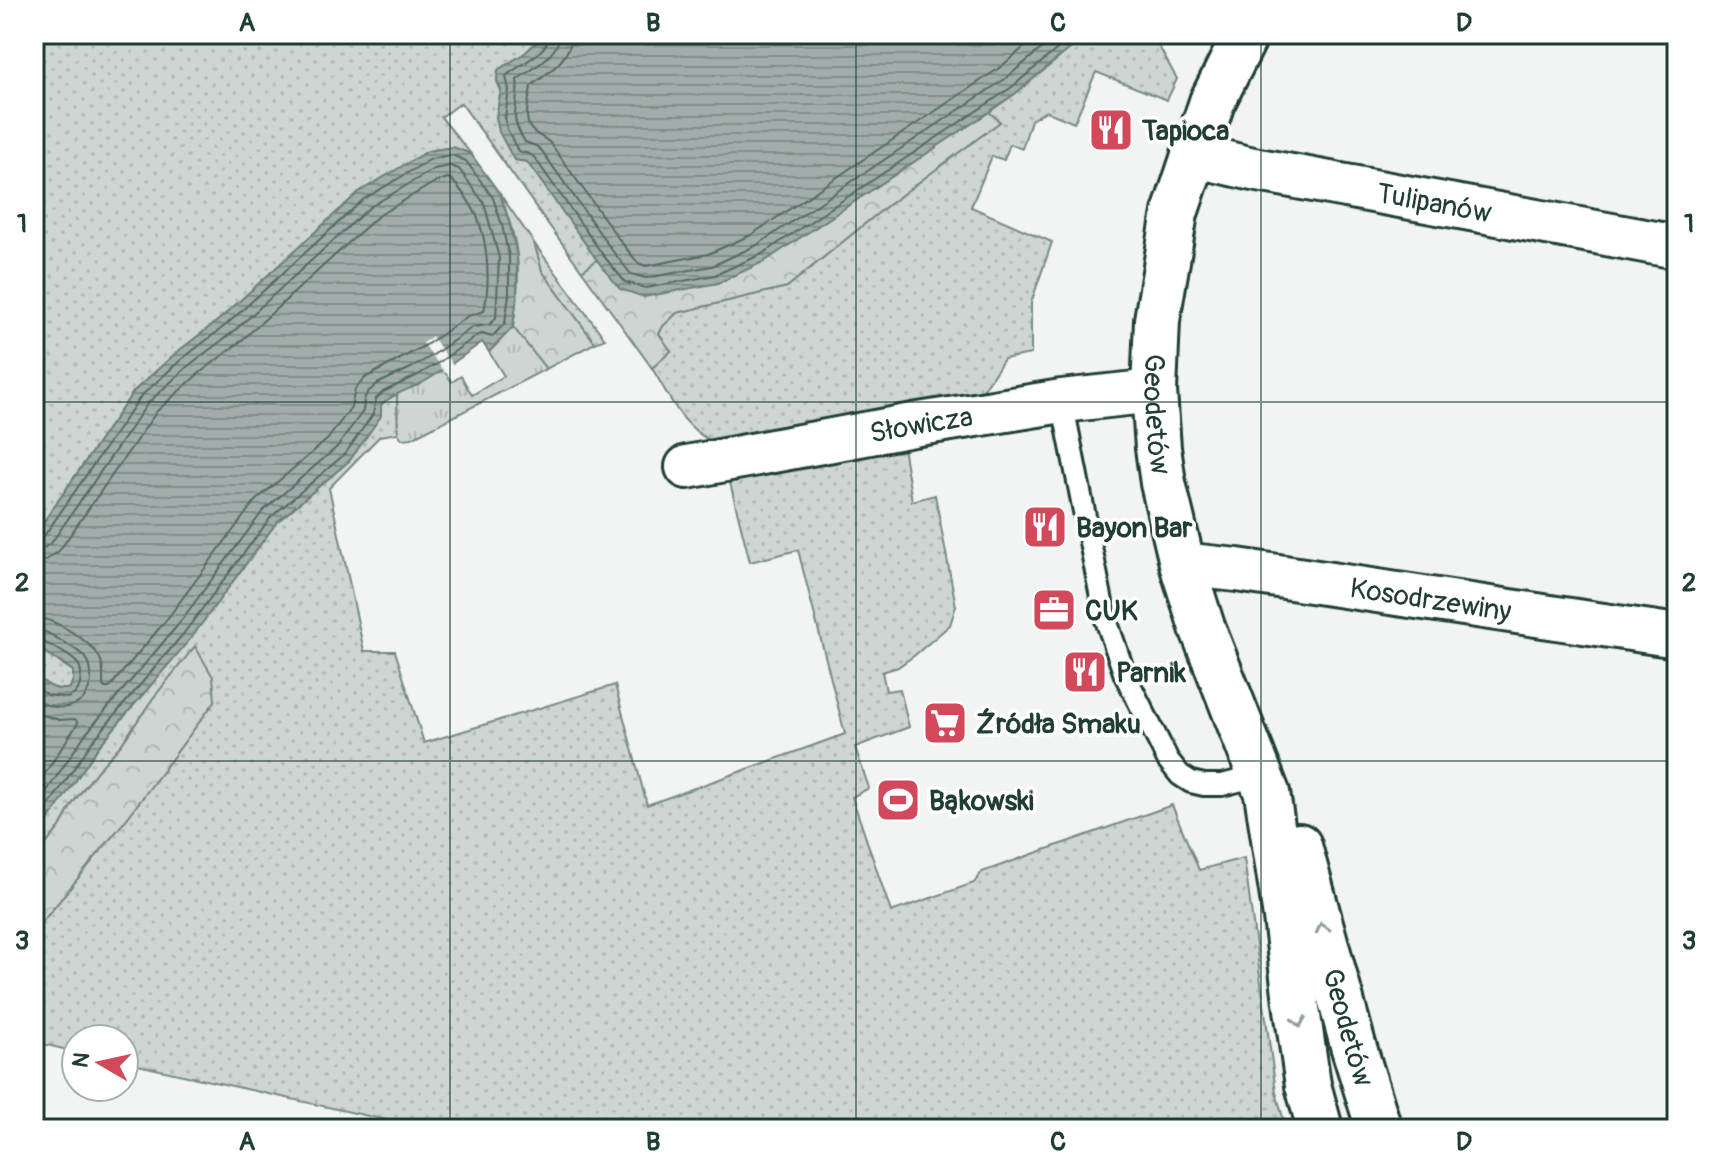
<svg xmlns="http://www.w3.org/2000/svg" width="1711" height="1163" font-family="Pangolin,sans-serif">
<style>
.grass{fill:url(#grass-dots);stroke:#768984;stroke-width:2}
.forest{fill:url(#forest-crowns);stroke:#768984;stroke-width:2}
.park{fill:url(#park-tufts);stroke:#768984;stroke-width:2}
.water{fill:url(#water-rules);stroke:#6d807b;stroke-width:2}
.pier{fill:#f2f3f3}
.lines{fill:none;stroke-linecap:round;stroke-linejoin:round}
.shore{stroke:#536a63;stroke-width:2}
.lane-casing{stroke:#1f3d34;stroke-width:26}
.street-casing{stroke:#1f3d34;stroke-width:48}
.secondary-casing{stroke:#1f3d34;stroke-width:50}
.lane{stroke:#fff;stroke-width:20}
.street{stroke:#fff;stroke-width:42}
.secondary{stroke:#fff;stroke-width:44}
.oneway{stroke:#8f9e9a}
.grid{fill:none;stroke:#1f3d34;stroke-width:2;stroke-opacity:0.55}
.labels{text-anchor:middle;stroke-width:7;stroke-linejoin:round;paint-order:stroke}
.poi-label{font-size:28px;font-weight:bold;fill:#1f3d34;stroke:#fff;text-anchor:start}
.street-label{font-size:28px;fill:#1f3d34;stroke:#fff}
.neatline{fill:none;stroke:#1f3d34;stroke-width:3}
.grid-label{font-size:26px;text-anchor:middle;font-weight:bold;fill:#1f3d34}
</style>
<defs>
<pattern id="grass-dots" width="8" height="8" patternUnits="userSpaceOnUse" patternTransform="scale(2)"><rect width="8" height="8" fill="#ced5d3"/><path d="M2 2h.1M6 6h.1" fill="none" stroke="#b0b8b6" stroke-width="1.8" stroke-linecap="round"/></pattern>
<pattern id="forest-crowns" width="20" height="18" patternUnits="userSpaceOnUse" patternTransform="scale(2)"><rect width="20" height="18" fill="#ced5d3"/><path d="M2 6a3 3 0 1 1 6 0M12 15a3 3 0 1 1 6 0" fill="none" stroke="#b0b8b6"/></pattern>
<pattern id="park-tufts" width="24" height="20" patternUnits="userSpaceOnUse" patternTransform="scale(2)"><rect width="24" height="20" fill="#ced5d3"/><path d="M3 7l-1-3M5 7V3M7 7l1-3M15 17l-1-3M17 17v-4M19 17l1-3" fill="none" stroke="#b0b8b6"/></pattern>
<pattern id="water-rules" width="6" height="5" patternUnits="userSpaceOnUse" patternTransform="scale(2)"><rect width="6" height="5" fill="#a1adaa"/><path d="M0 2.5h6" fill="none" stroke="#838e8b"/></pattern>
</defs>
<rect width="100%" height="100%" fill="#f2f3f3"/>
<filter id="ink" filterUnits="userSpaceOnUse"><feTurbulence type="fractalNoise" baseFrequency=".0125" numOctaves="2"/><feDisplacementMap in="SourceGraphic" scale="16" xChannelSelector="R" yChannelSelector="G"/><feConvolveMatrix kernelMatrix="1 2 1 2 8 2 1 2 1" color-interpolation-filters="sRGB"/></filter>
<g filter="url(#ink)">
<!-- grass -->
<g class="grass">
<path d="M34 34H545L525 53 498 70 497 81 501 90 496 117 597 260 582 271 461 103 441 117 471 154 453 147 428 151 359 192 220 319 176 353 134 391 35 534Z"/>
<path d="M1085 34H1116L1119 38 1125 34H1152L1177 79 1167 100 1096 72 1074 123 1046 111 1031 120 1022 149 1010 144 1004 160 992 156 971 207 1052 242 1031 303V354L1004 359 980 395 718 445C683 429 671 400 652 368L671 351 659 334 663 326 677 313 787 287 888 205 1000 122 989 112 1016 93 1081 40Z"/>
<path d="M534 243 605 339 595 343 542 271Z"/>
<path d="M397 394 398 433 380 436 329 488 364 651H395L424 743 615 685 647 805 845 734 798 550 750 562 727 471 901 435 912 501 935 495 956 606 950 625 915 655 898 667 882 672 886 691 900 689 909 727 855 747 869 788 852 797 891 912 974 883 982 872 1172 805 1199 870 1244 858 1276 1092 1286 1129H427L124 1062V1039H76V1052L34 1042V932L125 821 215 701 154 697 121 745 97 771 73 803 60 827 34 859V841L99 746 191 638 277 522 350 460 381 405 387 399Z"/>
<path d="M34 646 73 671V680L70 688C56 693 45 683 34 675Z"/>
</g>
<!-- forest -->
<g class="forest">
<path d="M989 112 1000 122 888 205 787 287 677 313 663 326 659 334 671 351 652 368 582 271 597 260 620 289 718 283 765 261Z"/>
<path d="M500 194 534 243 542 271 595 343 546 369 513 327C516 304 520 279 517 256 515 235 507 214 500 194Z"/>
<path d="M195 646 213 677 215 701 125 821 34 932V859L60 827 73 803 97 771 121 745 154 697Z"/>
</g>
<!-- park -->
<path class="park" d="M513 327 546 369 412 438 402 439 398 433 397 394 443 370 452 382 461 376 472 395 504 376 489 352Z"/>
<!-- water -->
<g class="water">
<path d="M545 34H1085L1081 39 1016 93 989 112 765 261 718 283 644 297 620 289 597 260 527 162 514 160 499 132 496 117 501 90 497 81 498 70 525 53Z"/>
<path d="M453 147 471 154 500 194 509 222 517 256V296L513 327 489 352 482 342C463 356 443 371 422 383 408 390 392 394 381 405V416L350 460 277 522 191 638 99 746 34 841V675C45 683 56 693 70 688L73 680V671L60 661 34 646V536L134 391 176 353 220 319 359 192 421 155 428 151Z"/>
</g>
<!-- pier -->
<path class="pier" d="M432 336 454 367 445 373 423 343Z"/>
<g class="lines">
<!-- shore -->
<g class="shore">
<path d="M550 34C547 54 520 64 506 76L509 90 505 117 507 129 518 151 529 154 534 157 603 255 625 282 646 288 715 275 762 254 984 106 1012 87 1075 34"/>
<path d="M560 34C558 56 533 68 517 80 519 92 515 103 515 116 515 125 520 134 525 142L536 146 542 151 611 249 631 274 646 278 712 266 757 245 1005 79 1059 34"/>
<path d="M572 34C571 59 549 72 531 86 530 99 521 122 534 132 540 137 546 138 551 144L621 242 638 263 646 266 708 254 751 235 998 69 1040 34"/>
<path d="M34 539H39L44 536 141 396 182 359 226 325 364 199 431 159 452 155 466 161 493 198 502 225 509 257V295L505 323 492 337 482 334 478 335 438 363 418 375 383 392 376 399 373 414 345 454 271 517 184 633 92 742 34 827"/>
<path d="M34 549 44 548 52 542 148 403 188 366 233 332 370 207 434 169 450 166 459 169 484 203 499 258 496 318 489 325 473 327 433 355 413 367 377 384 368 392 364 399 363 411 337 447 263 511 177 626 84 736 34 810"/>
<path d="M34 562 46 560 59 551 157 411 196 376 241 341 378 216 435 182 448 178 452 180C459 188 466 196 471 205 488 232 491 281 484 311L468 316 426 345 365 378 355 389 351 407 328 439 255 501 167 619 109 688H105L103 686C103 678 104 669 101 661 94 642 53 618 34 617"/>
<path d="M34 629C45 630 53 636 63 642 71 646 82 653 88 661 91 666 91 673 91 679 88 711 56 714 34 698"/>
<path d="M34 639C45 641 72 656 79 665 82 671 81 678 80 684 78 692 75 695 67 698L47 695 34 685"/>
<path d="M34 712 59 720 75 719 78 723 34 790"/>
</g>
<!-- lane casing -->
<g class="lane-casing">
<path id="lane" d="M1062 401 1105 617 1125 675 1168 760 1180 775 1191 782 1204 785H1222L1246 779 1260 773"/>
</g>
<!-- street casing -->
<g class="street-casing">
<g id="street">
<path id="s1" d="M1193 155 1253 169 1677 247"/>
<path id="s2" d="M687 467 913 425 1062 401 1154 391"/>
<path id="s3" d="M1183 567 1199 566 1237 570 1677 636"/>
</g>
</g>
<!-- secondary casing -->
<g class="secondary-casing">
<g id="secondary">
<path id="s4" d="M1246 34 1212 102 1175 213 1157 320 1154 391 1158 448 1163 483 1183 567 1202 627 1267 793 1286 917 1296 1002 1308 1085 1320 1129"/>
<path id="s5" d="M1299 846 1353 1045 1379 1129"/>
</g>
</g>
<!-- lane -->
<use href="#lane" class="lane"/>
<!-- street -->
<use href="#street" class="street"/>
<!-- secondary -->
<use href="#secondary" class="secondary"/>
</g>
<!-- one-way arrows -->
<defs><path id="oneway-chevron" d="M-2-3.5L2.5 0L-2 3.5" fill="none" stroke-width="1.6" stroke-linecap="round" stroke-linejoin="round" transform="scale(2)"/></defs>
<g class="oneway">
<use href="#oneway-chevron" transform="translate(1322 928) rotate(-105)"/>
<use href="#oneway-chevron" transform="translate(1299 1022) rotate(81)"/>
</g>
</g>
<!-- grid -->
<path class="grid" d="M450 34V1129M856 34V1129M1261 34V1129M34 402H1677M34 761H1677"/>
<!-- icons -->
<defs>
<g id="restaurant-square" transform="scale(2.3)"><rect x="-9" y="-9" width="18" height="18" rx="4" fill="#d1495b" stroke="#fff"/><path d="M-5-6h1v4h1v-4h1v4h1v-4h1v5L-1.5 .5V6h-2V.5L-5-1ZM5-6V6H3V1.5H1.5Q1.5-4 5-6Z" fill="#fff"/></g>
<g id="office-square" transform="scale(2.3)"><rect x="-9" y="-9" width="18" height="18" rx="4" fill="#d1495b" stroke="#fff"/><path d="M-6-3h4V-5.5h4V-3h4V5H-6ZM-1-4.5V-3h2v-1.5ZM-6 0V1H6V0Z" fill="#fff"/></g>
<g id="supermarket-square" transform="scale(2.3)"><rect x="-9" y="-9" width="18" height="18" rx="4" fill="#d1495b" stroke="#fff"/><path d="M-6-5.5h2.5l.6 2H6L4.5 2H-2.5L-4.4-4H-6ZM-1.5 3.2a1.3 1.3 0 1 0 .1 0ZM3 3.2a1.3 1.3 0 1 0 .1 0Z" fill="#fff"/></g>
<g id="stadium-square" transform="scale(2.3)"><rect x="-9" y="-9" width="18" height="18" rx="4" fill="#d1495b" stroke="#fff"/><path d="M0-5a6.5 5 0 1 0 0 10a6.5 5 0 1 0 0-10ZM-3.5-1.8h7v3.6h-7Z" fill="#fff"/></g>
</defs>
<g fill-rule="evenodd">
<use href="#restaurant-square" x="1111" y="130"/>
<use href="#restaurant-square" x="1045" y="527"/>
<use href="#office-square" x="1054" y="610"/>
<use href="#restaurant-square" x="1085" y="672"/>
<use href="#supermarket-square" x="945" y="723"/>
<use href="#stadium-square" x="898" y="800"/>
</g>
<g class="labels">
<!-- poi labels -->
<g class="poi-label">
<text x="1142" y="140">Tapioca</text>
<text x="1076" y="537">Bayon Bar</text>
<text x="1085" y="620">CUK</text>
<text x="1116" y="682">Parnik</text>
<text x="976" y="733">Źródła Smaku</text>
<text x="929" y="810">Bąkowski</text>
</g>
<!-- street labels -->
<g class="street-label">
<text dy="10" stroke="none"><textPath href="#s1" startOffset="246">Tulipanów</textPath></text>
<text dy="10" stroke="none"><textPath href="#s4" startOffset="396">Geodetów</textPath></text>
<text dy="10" stroke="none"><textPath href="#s2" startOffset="238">Słowicza</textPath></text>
<text dy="10" stroke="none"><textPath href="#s3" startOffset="250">Kosodrzewiny</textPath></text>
<text dy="10" stroke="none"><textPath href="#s5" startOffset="188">Geodetów</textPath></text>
</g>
</g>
<!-- margin -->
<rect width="1711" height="1163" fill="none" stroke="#fff" stroke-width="88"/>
<!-- north arrow -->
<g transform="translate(100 1063) rotate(279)"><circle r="38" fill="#ffffff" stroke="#a5b1ae" stroke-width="2"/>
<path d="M0-6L14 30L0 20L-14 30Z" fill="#d1495b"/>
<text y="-12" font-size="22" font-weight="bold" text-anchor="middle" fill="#1f3d34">N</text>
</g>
<rect x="44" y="44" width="1623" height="1075" class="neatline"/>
<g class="grid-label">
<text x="247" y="31">A</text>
<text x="653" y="31">B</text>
<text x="1058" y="31">C</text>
<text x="1464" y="31">D</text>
<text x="22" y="232">1</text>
<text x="1689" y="232">1</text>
<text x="22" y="591">2</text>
<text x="1689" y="591">2</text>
<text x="22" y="949">3</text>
<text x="1689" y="949">3</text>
<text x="247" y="1150">A</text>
<text x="653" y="1150">B</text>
<text x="1058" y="1150">C</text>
<text x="1464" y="1150">D</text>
</g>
</svg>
